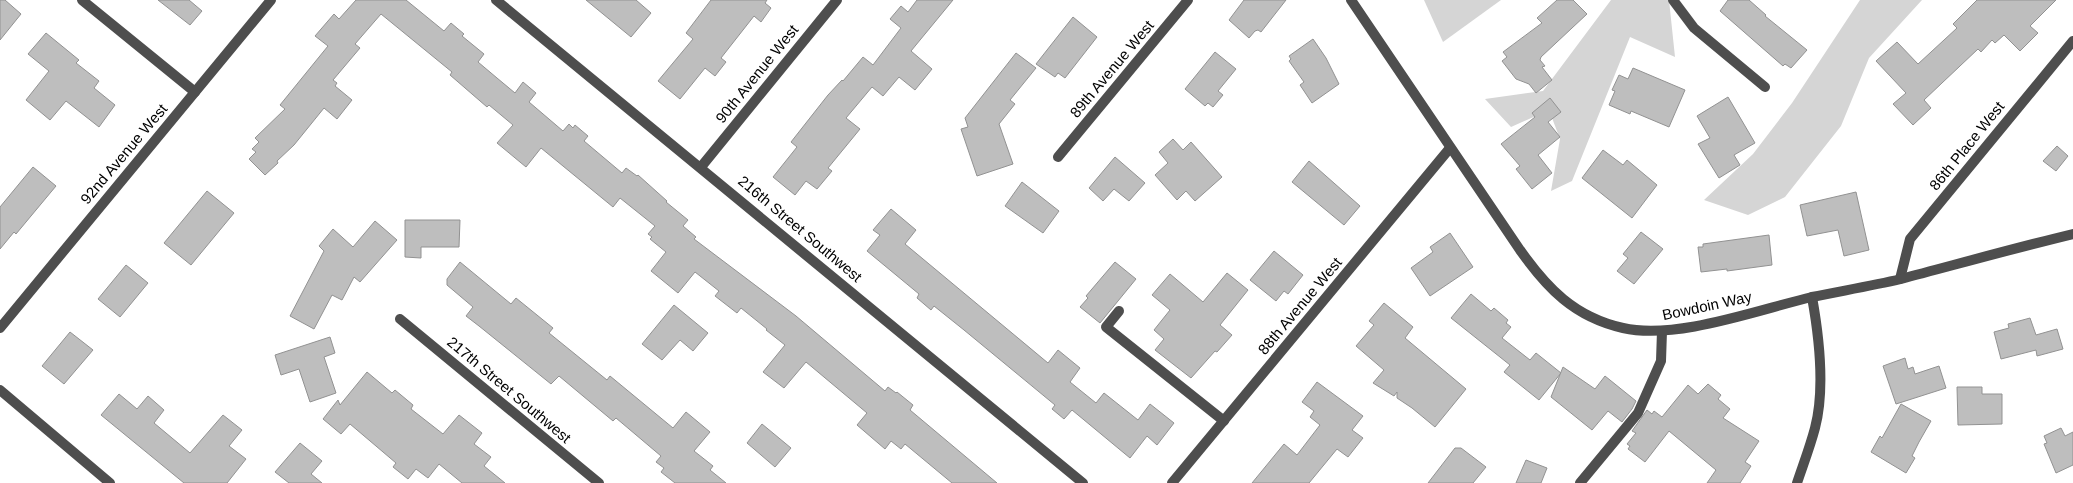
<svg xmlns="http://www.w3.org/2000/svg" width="2073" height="483" font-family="Helvetica,sans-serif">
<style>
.green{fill:#d5d5d5}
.building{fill:#bebebe;stroke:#929292}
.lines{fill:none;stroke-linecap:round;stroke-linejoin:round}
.service{stroke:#4e4e4e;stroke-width:10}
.minor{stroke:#4e4e4e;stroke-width:10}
.tertiary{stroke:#4e4e4e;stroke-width:10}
.labels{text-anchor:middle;stroke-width:4.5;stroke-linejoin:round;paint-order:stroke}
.street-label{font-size:15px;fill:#000;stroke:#fff}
</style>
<rect width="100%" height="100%" fill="#fff"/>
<!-- green -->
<g class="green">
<path d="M1424 0H1501L1443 42Z"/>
<path d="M1611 0H1669L1675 57 1630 37 1572 181 1551 191 1560 139 1549 110 1511 127 1485 99 1543 91Z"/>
<path d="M1860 0H1922L1869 58 1841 126 1785 197 1748 215 1704 200 1753 154 1792 103Z"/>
</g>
<!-- building -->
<g class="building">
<path d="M0 0H5L21 14 0 40Z"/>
<path d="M158 0H189L202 11 190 25Z"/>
<path d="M356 0H406L444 31 451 23 464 34 462 36 484 54 478 62 497 78 515 93 523 82 536 93 529 102 563 131 569 124 573 128 575 125 588 136 584 141 622 173 626 168 637 176 638 175 667 201 666 202 688 220 683 226 696 237 694 239 796 316 885 391 888 387 896 393 897 392 913 405 910 410 997 483H952L905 444 901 449 891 441 885 449 857 425 867 413 806 362 784 388 763 372 785 345 766 330 767 329 741 308 737 313 715 296 719 291 695 272 678 293 651 271 666 252 650 239 652 237 648 234 655 226 620 198 613 207 541 148 526 167 497 143 513 125 489 105 487 107 450 75 452 72 381 14 355 44 360 48 333 80 337 83 335 86 352 100 337 119 324 108 294 145 277 161 278 163 265 175 249 159 256 152 252 149 259 142 255 138 285 109 280 105 328 46 315 36 334 14 339 19Z"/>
<path d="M586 0H636L651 13 631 37Z"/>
<path d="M711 0H767L765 3 771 8 761 22 754 16 721 58 726 62 715 76 705 68 680 99 658 81 693 39 686 33Z"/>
<path d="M917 0H953L911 51 932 69 915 90 899 77 883 96 872 87 846 118 860 129 828 168 832 171 817 189 806 181 795 195 773 177 797 147 791 142 828 95 842 80 843 81 863 57 873 65 901 28 890 19 901 6 908 12Z"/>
<path d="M1244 0H1286L1261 32 1258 30 1255 31 1249 38 1229 20Z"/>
<path d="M1557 0H1573L1587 14 1541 57 1540 60 1545 66 1542 67 1552 80 1536 93 1529 84 1516 79 1502 61 1507 57 1503 52 1542 23 1537 18Z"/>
<path d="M1728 0H1749L1766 15 1765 16 1807 50 1791 68 1785 64 1783 66 1720 11Z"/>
<path d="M1977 0H2056L2030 26 2038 33 2020 51 2004 35 1995 43 1992 40 1981 52 1978 49 1924 100 1931 108 1913 125 1893 104 1906 93 1876 61 1897 42 1918 64 1957 28 1953 24Z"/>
<path d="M1073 17 1097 37 1065 78 1058 73 1055 77 1036 64Z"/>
<path d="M46 33 79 60 76 63 99 81 94 88 115 105 99 127 66 101 50 120 26 100 49 71 28 54Z"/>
<path d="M1313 39 1326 58 1339 84 1312 103 1300 85 1304 82 1289 61 1291 59 1289 56Z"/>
<path d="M1215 52 1236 69 1218 91 1223 95 1213 107 1208 103 1205 106 1185 89Z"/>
<path d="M1016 53 1036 68 1010 100 1015 104 999 124 1013 164 977 176 961 129 968 127 965 118Z"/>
<path d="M1633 68 1685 90 1669 127 1631 111 1630 114 1609 105 1615 91 1612 90 1619 75 1628 79Z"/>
<path d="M1728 97 1755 143 1734 155 1740 165 1719 178 1698 144 1710 138 1697 116Z"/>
<path d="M1550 98 1561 112 1548 122 1560 137 1538 155 1552 173 1532 189 1516 169 1520 166 1501 144 1535 117 1532 113Z"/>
<path d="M1173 139 1183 150 1191 142 1222 177 1195 201 1186 191 1177 200 1155 175 1168 163 1159 152Z"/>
<path d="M2057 146 2068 156 2056 171 2043 161Z"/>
<path d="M1603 150 1623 165 1627 160 1657 185 1632 218 1582 178Z"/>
<path d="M1115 157 1145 183 1129 201 1114 189 1103 201 1089 188Z"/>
<path d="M1309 161 1360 206 1344 225 1292 182Z"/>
<path d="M33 167 56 186 16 234 14 232 0 249V207Z"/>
<path d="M1022 182 1059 211 1043 233 1005 206Z"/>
<path d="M207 191 234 213 191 265 164 243Z"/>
<path d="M1856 192 1869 250 1844 256 1838 230 1807 236 1800 205Z"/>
<path d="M891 209 916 230 905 244 1048 363 1058 350 1080 368 1070 382 1096 403 1104 393 1138 420 1150 404 1174 423 1157 445 1147 436 1130 458 1072 410 1064 419 1052 409 1055 405 964 330 934 306 931 310 917 298 919 294 867 251 880 235 873 230Z"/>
<path d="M405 220H460L459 247H421V258L405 257Z"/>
<path d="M375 221 397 240 360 282 354 277 342 300 332 295 314 329 290 316 324 251 319 246 333 229 353 247Z"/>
<path d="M1641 232 1663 249 1634 284 1617 271 1628 258 1623 254Z"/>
<path d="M1450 233 1473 267 1430 296 1411 268 1433 252 1430 247Z"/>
<path d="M1769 235 1772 265 1727 271V269L1701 272 1698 247H1703V244Z"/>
<path d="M1274 251 1303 275 1288 294 1284 291 1276 301 1250 280Z"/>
<path d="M460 262 511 304 516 298 553 328 549 333 607 380 610 376 673 428 686 412 710 432 694 451 713 466 710 470 726 483H675L661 472 664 468 656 462 661 456 616 418 613 421 559 376 551 384 479 326 466 316 473 307 447 285V279Z"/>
<path d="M1115 262 1136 279 1100 323 1080 307 1088 298 1086 296Z"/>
<path d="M126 265 148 283 120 317 98 299Z"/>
<path d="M1227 273 1248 290 1220 325 1232 335 1217 352 1215 351 1191 378 1155 350 1164 339 1154 330 1170 310 1152 295 1170 274 1203 302Z"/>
<path d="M1471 294 1491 311 1494 308 1508 320 1506 323 1511 327 1502 338 1530 360 1536 353 1561 373 1539 400 1504 372 1510 365 1451 318Z"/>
<path d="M1384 303 1413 327 1405 338 1466 389 1435 427 1412 408 1397 398V392L1394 396 1373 383 1384 370 1356 346 1374 325 1369 321Z"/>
<path d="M674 305 708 333 693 351 680 340 662 360 642 344Z"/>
<path d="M2030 318 2036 335 2057 329 2063 349 2037 356 2036 350 2001 359 1994 332 2009 328 2008 324Z"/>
<path d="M70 332 93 350 64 384 42 366Z"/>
<path d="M330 337 335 353 324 357 336 393 310 402 299 369 281 375 275 355Z"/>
<path d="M1905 358 1908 369 1913 367 1915 374 1939 366 1946 388 1896 404 1883 366Z"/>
<path d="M1563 367 1595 389 1605 376 1636 401 1632 409 1622 422 1608 411 1592 430 1551 397Z"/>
<path d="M367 372 392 393 395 390 413 405 411 409 443 434 459 415 482 433 474 444 491 457 484 466 505 483H462L439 464 428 478 416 469 408 479 393 467 396 463 350 424 341 434 323 419 338 400 340 405Z"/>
<path d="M1317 382 1363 416 1352 430 1363 438 1348 457 1337 449 1309 483H1252L1284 444 1297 455 1320 425 1310 417 1314 411 1302 402Z"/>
<path d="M1708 384 1721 395 1718 399 1730 409 1723 418 1759 441 1745 462 1751 466 1740 483H1707L1716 470 1669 431 1645 462 1628 449 1630 446 1627 444 1636 433 1632 431 1647 410 1652 414 1654 411 1662 417 1688 385 1698 394Z"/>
<path d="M1957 387H1982V394H2002V424L1958 425Z"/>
<path d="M119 394 137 409 148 396 164 410 154 423 190 453 223 415 242 430 229 446 246 459 227 483H184L101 415Z"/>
<path d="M1901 404 1931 421 1919 442 1912 456 1915 458 1906 473 1871 452 1880 436 1882 438Z"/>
<path d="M762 424 791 448 775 467 747 443Z"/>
<path d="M2061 428 2065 436 2073 432V465L2056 473 2044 444 2047 443 2044 436Z"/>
<path d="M300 443 322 461 311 474 322 483H289L275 472Z"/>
<path d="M1455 448H1461L1486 467 1473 483H1428Z"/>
<path d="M1526 460 1547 468 1541 483H1516Z"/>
</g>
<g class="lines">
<!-- service -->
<g class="service">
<path d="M1673 0 1694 28 1765 87"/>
<path d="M1119 311 1106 327 1224 421"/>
<path d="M1580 483 1638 413 1661 361 1662 331"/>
</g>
<!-- minor -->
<g class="minor">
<path d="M82 0 195 92"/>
<path d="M496 0 1083 483"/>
<path d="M1058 157 1188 0"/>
<path d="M701 167 837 0"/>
<path d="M1900 279 1910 239 2073 41"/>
<path d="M400 319 599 483"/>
<path d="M0 328 271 0"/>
<path d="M0 390 110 483"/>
<path d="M1172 483 1450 148"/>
<path d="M1797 483C1803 465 1810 447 1815 428 1825 390 1819 336 1812 297"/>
</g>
<!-- tertiary -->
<path class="tertiary" d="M1351 0 1520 250C1547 288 1574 317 1623 328 1677 340 1757 310 1812 297 1841 291 1871 286 1901 279 1958 264 2015 248 2073 234"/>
</g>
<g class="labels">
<!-- street labels -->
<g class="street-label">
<text transform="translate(1112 69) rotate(-50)" y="5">89th Avenue West</text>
<text transform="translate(757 74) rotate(-51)" y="5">90th Avenue West</text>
<text transform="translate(1967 146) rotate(-51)" y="5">86th Place West</text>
<text transform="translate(124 154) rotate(-50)" y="5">92nd Avenue West</text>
<text transform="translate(800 229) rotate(40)" y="5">216th Street Southwest</text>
<text transform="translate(1300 306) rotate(-50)" y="5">88th Avenue West</text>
<text transform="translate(1707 306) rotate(-12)" y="5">Bowdoin Way</text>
<text transform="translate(509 390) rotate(40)" y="5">217th Street Southwest</text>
</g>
</g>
</svg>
